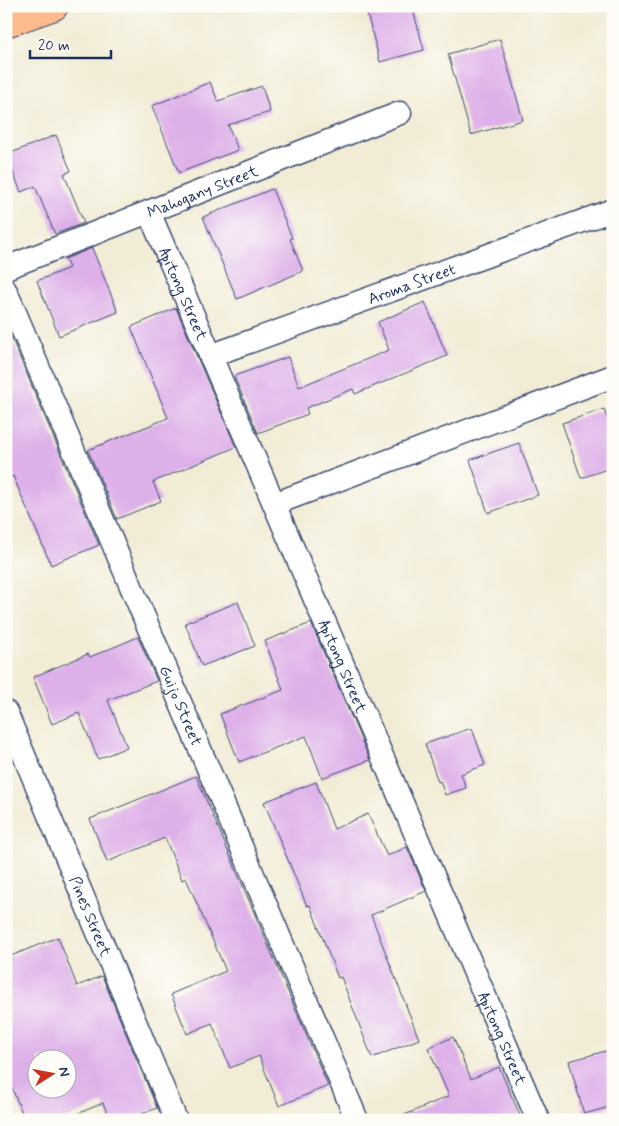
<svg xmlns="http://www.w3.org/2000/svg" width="619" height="1126" font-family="Mynerve,sans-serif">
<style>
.building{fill:#deb0e9;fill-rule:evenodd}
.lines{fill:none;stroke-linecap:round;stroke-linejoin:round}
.street-casing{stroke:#3b4b70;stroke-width:25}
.primary-casing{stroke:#3b4b70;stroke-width:30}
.street{stroke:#fff;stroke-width:22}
.primary{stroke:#fcba8d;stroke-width:28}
.labels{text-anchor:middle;stroke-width:5;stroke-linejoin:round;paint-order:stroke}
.street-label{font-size:16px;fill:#1b2f5e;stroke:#fdfcf7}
</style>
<rect width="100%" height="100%" fill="#fdfcf7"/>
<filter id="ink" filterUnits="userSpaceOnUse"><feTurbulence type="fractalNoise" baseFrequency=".02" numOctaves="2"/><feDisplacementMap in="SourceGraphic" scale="10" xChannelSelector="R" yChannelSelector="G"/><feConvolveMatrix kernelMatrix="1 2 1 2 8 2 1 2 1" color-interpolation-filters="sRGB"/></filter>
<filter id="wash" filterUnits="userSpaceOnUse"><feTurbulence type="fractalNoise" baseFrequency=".0096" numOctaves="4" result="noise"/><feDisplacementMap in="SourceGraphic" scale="20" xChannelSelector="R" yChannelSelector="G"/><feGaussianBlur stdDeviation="1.12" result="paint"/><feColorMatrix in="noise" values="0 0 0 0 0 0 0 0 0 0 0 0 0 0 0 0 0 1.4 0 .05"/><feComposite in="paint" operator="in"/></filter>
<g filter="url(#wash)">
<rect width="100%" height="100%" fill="#f2ecd6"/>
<g id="blocks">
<!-- building -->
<g class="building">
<path d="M365 6H412L424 50 380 62Z"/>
<path d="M500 39 523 120 471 135 448 54Z"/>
<path d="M210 82 218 101 262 86 270 112 228 125 238 150 179 173 152 106Z"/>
<path d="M56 135 71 171 64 174 84 223 55 234 35 186 21 192 6 155Z"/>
<path d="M272 189 292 238 290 239 303 271 237 299 203 217Z"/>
<path d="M92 248 118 312 59 336 37 281 69 268 65 259Z"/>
<path d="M425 302 447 356 355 394 353 389 306 408 308 414 258 433 234 376 288 357 299 387 389 350 378 322Z"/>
<path d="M176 308 236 447 153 482 161 501 117 519 88 450 168 418 131 327Z"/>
<path d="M6 325 99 545 51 565 13 476 6 479Z"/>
<path d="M604 409 613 434V467L581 478 562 423Z"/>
<path d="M519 443 538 495 488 513 470 460Z"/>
<path d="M238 602 255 646 202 666 185 623Z"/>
<path d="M311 623 370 760 322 778 306 736 239 762 220 714 283 690 265 641Z"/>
<path d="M138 637 157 681 108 700 127 747 98 759 79 713 52 724 33 677 88 654 90 657Z"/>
<path d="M472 728 485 765 461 774 466 788 445 795 440 781 438 782 425 744Z"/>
<path d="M196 776 328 1086 279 1106 259 1056 230 1068 212 1023 187 1034 171 994 226 971 186 878 182 880 165 838 107 862 90 819Z"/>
<path d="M316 782 334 829 368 814 387 856 407 847 426 891 371 915 419 1039 372 1058 341 977 338 978 310 905 307 906 264 802Z"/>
<path d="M58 937 77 986 102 976 157 1108 127 1120H110L103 1103 63 1120H25L11 1086 6 1089V958ZM38 1058H68V1088H38Z"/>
<path d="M453 1037 471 1079 499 1067 522 1120H393L449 1096 428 1048Z"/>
<path d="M613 1049V1106L584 1114 569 1061Z"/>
</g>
</g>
</g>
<g filter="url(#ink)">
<use href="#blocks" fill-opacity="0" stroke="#3b4b70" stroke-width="1"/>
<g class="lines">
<!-- street casing -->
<g class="street-casing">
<g id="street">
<path id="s1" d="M149 212 538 1120"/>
<path id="s2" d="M6 268 400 113"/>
<path id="s3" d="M6 291 357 1120"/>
<path id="s4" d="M210 356 613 210"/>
<path d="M274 504 613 376"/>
<path id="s5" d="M6 712 176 1120"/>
</g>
</g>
<!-- primary casing -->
<g class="primary-casing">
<path id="primary" d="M6 23 54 6"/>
</g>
<!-- street -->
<use href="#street" class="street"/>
<!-- primary -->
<use href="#primary" class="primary"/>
</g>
</g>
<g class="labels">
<!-- street labels -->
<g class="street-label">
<text dy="6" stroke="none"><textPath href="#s2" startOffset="211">Mahogany Street</textPath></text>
<text dy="6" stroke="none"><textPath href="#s4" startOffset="214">Aroma Street</textPath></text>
<text dy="6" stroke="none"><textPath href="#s1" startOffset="89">Apitong Street</textPath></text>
<text dy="6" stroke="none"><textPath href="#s1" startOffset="494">Apitong Street</textPath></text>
<text dy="6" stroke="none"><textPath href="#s3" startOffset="450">Guijo Street</textPath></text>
<text dy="6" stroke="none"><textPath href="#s5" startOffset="221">Pines Street</textPath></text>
<text dy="6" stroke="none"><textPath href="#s1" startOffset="899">Apitong Street</textPath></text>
</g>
</g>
<!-- margin -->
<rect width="619" height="1126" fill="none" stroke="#fdfcf7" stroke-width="25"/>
<!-- north arrow -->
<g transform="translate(52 1074) rotate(79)"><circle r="24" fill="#fdfcf7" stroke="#a3aaba"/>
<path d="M0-4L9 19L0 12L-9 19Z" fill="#c8321e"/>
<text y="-8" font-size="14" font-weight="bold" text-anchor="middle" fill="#1b2f5e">N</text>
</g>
<!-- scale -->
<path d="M30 50v8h81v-8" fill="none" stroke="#1b2f5e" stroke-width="2.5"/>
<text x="38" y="50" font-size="15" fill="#1b2f5e" stroke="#fdfcf7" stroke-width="4" paint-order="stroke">20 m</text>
</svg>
